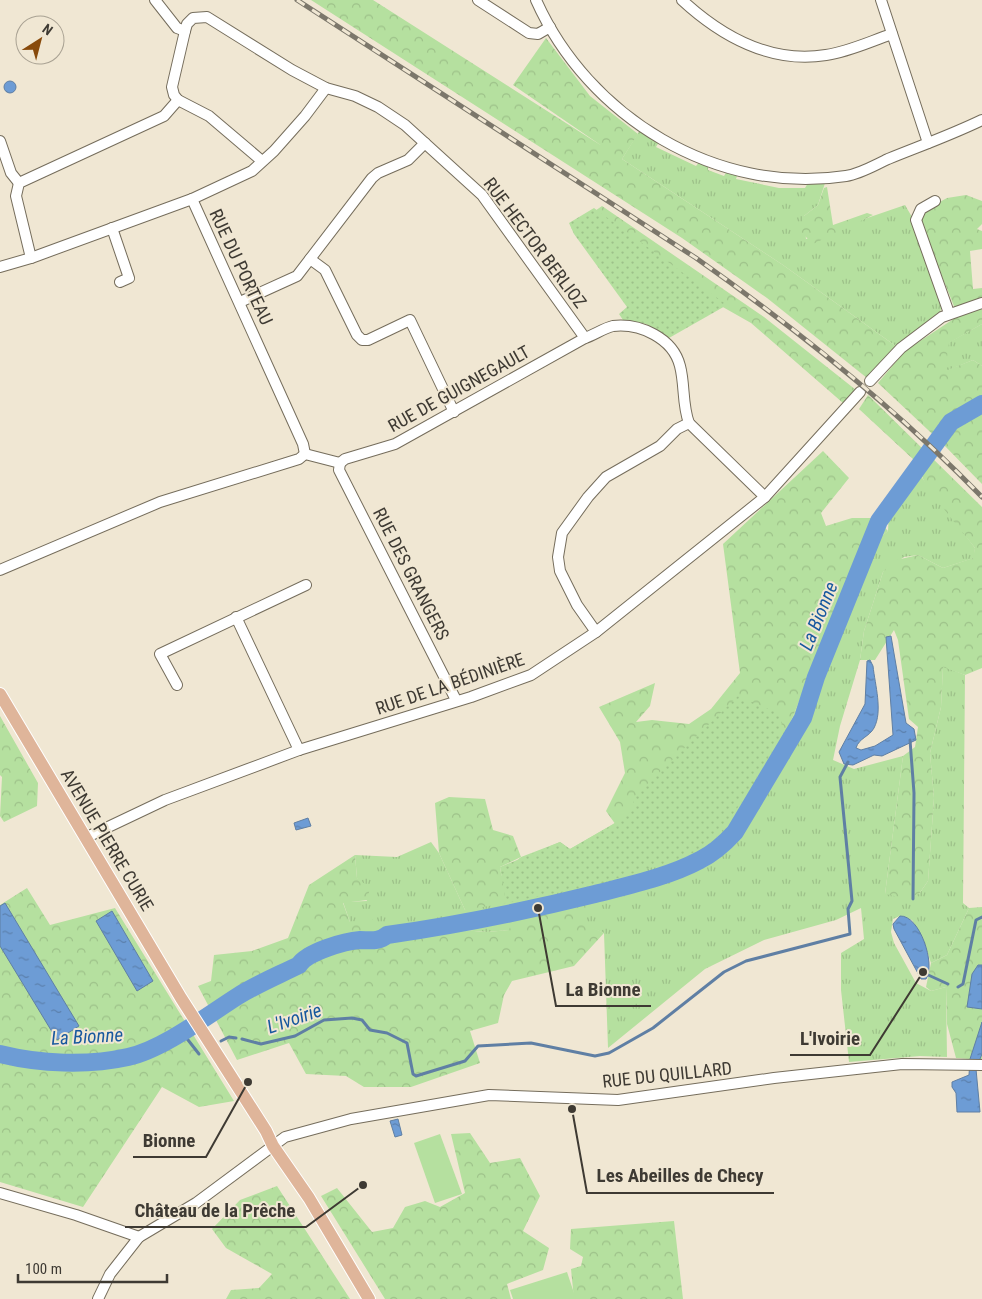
<svg xmlns="http://www.w3.org/2000/svg" width="982" height="1299" font-family="'Roboto Condensed',sans-serif">
<style>
.grass{fill:url(#grass-tufts)}
.forest{fill:url(#forest-crowns)}
.park{fill:url(#park-dots)}
.pitch{fill:#b5e09f}
.water{fill:url(#water-ripples);stroke:#5f7fa4}
.lines{fill:none;stroke-linecap:round;stroke-linejoin:round}
.stream{stroke:#5f7fa4;stroke-width:3}
.river{stroke:#6d9cd5;stroke-width:18}
.minor-casing{stroke:#756d5c;stroke-width:12}
.major-casing{stroke:#fff;stroke-width:14}
.minor{stroke:#fff;stroke-width:10}
.major{stroke:#dfb59a;stroke-width:12}
.rail-casing{stroke:#7c776b;stroke-width:5}
.rail{stroke:#f0e7d3;stroke-width:3;stroke-dasharray:9;stroke-linecap:butt}
.labels{text-anchor:middle;stroke-width:4;stroke-linejoin:round;paint-order:stroke}
.street-label{font-size:18px;fill:#3e3a33;stroke:#f0e7d3}
.water-label{font-size:19px;font-style:italic;fill:#17589e;stroke:#f0e7d3}
.leader{fill:none;stroke:#3e3a33;stroke-width:2}
.callout-dot{fill:#3e3a33;stroke:#f0e7d3;stroke-width:2}
.callout-label{font-size:19px;text-anchor:middle;font-weight:bold;fill:#3e3a33;stroke:#f0e7d3;stroke-width:4;stroke-linejoin:round;paint-order:stroke}
</style>
<defs>
<pattern id="grass-tufts" width="24" height="20" patternUnits="userSpaceOnUse" patternTransform="scale(1.25)"><rect width="24" height="20" fill="#b5e09f"/><path d="M3 7l-1-3M5 7V3M7 7l1-3M15 17l-1-3M17 17v-4M19 17l1-3" fill="none" stroke="#9dc189"/></pattern>
<pattern id="forest-crowns" width="20" height="18" patternUnits="userSpaceOnUse" patternTransform="scale(1.25)"><rect width="20" height="18" fill="#b5e09f"/><path d="M2 6a3 3 0 1 1 6 0M12 15a3 3 0 1 1 6 0" fill="none" stroke="#9dc189"/></pattern>
<pattern id="park-dots" width="8" height="8" patternUnits="userSpaceOnUse" patternTransform="scale(1.25)"><rect width="8" height="8" fill="#b5e09f"/><path d="M2 2h.1M6 6h.1" fill="none" stroke="#9dc189" stroke-width="1.8" stroke-linecap="round"/></pattern>
<pattern id="water-ripples" width="26" height="14" patternUnits="userSpaceOnUse" patternTransform="scale(1.25)"><rect width="26" height="14" fill="#6d9cd5"/><path d="M2 4q2-2 4 0t4 0M15 11q2-2 4 0t4 0" fill="none" stroke="#5b80ad"/></pattern>
</defs>
<rect width="100%" height="100%" fill="#f0e7d3"/>
<!-- grass -->
<g class="grass">
<path d="M640 130 659 142 656 147 696 166 700 161 708 165V170L724 176 727 171 738 173 736 179 779 188H805L808 183H825L818 205 804 216 806 239 905 205 912 217 940 295 942 305 939 316 897 347 783 265 622 159Z"/>
<path d="M982 324V366L973 360 944 372 948 343Z"/>
<path d="M917 471 975 548 974 558 943 568 918 555 904 557 883 572 864 631 860 660 840 726 833 760 854 769 903 756 885 894H919L928 881 934 798 930 753 941 707 943 666 965 675 963 903 969 908 947 955 931 963 924 942 912 920 900 916 893 919 891 932 894 943 916 983 931 991 946 987 947 1057 920 1056 849 1062 841 990V953L864 939 861 908 836 920 764 940 705 969 608 1048 604 933 544 909 515 914 510 930 487 932 435 928 388 938 350 922 343 902 367 901 357 878 355 855 397 857 431 842 439 853 465 910 521 857 560 842 570 849 791 721 861 552 888 531 889 512Z"/>
</g>
<!-- forest -->
<g class="forest">
<path d="M311 0H373L602 146 513 85 546 38 590 96 638 134 622 159 783 265 897 347 867 378 767 298 682 238Z"/>
<path d="M827 187 833 225 867 213 873 215 813 244 800 231 804 216 818 205 824 188Z"/>
<path d="M966 195 982 201V224L977 229 982 231V249L970 251 973 289 982 288V324L949 343 945 371 973 360 982 366V484L943 444 878 383 905 351 958 316 920 222 923 211 947 198Z"/>
<path d="M602 206 764 317 856 390 843 403 751 323 684 285 571 228Z"/>
<path d="M868 395 982 507V668L965 675 943 667 941 707 930 753 934 798 928 881 919 894 904 898 885 894 903 756 915 747 918 727 909 719 898 640 894 630 875 660H860L864 631 883 572 892 561 918 555 943 568 973 558 975 548 928 489 914 460 859 409Z"/>
<path d="M823 451 849 478 821 513 826 526 852 518H876L888 531 861 552 791 721 779 740 618 828 606 811 625 773 620 742 599 707 655 683 650 706 636 722 652 720 689 724 711 709 740 673 723 544Z"/>
<path d="M0 716 38 783 37 806 4 822 0 816 2 777 0 775Z"/>
<path d="M449 797 485 799 493 830 513 836 521 857 500 867 506 903 465 910 439 853 435 803Z"/>
<path d="M355 855 357 878 370 888 367 900 343 903 350 922 373 919 375 933 388 938 435 928 487 932 509 930 515 914 586 899 585 924 604 933 574 966 512 981 504 995 498 1023 470 1031 480 1063 411 1087H364L346 1076 306 1074 289 1043 237 1060 198 986 211 981 214 955 252 951 288 938 309 885Z"/>
<path d="M27 888 50 925 115 908 234 1101 199 1107 162 1087 83 1207 0 1182V905Z"/>
<path d="M982 907V1060L956 1058 947 1024 946 987 931 991 926 987 931 963 947 955 969 908Z"/>
<path d="M470 1133 490 1163 520 1158 540 1196 523 1231 549 1248 543 1270 507 1284 511 1299H385L321 1196 337 1188 372 1232 393 1228 405 1207 425 1201 440 1207 465 1193 451 1134Z"/>
<path d="M277 1186 350 1299H226L231 1290 259 1288 272 1274 226 1248 212 1229 240 1200Z"/>
<path d="M674 1221 683 1299H574L571 1269 581 1266 583 1257 570 1249 571 1229Z"/>
</g>
<!-- park -->
<g class="park">
<path d="M594 208 727 305 669 338 646 324 623 320 619 314 627 307 574 234 569 223Z"/>
<path d="M738 696 783 715 779 740 743 800 713 842 685 857 596 885 506 903 500 867 560 842 570 849 612 825 636 808 632 799Z"/>
</g>
<!-- pitch -->
<g class="pitch">
<path d="M440 1134 462 1194 435 1203 414 1143Z"/>
<path d="M567 1272 576 1299H513L510 1290Z"/>
</g>
<!-- water -->
<g class="water">
<circle cx="10" cy="87" r="6"/>
<path d="M891 636 906 723 914 729 916 740 882 756 874 755 853 765 844 764 839 752 865 704 867 661 870 660 873 666C875 685 883 711 874 728 869 737 859 738 856 748L861 750 875 746 893 735 886 637Z"/>
<path d="M308 818 311 826 296 830 294 823Z"/>
<path d="M5 903 79 1026 57 1040 0 946V906Z"/>
<path d="M112 911 153 981 137 991 96 921Z"/>
<path d="M900 916C920 915 936 965 926 979H921L894 929 893 924Z"/>
<path d="M978 965H982V1009L967 1007 972 974Z"/>
<path d="M982 1022V1054L976 1069 980 1112H957L956 1093 952 1087V1082L969 1075 970 1059Z"/>
<path d="M398 1119 402 1135 395 1137 390 1121Z"/>
</g>
<g class="lines">
<!-- stream -->
<g class="stream">
<path d="M910 740 914 793 913 899"/>
<path d="M926 974 948 984"/>
<path d="M958 987 963 984 976 920 982 917"/>
<path d="M181 1031 199 1054"/>
<path d="M242 1039 261 1044 295 1036 324 1020 352 1018 362 1020 370 1030 387 1033 407 1043 413 1074 416 1076 465 1061 478 1046 531 1043 595 1056 609 1053 653 1028 724 972 746 961 850 934 848 909 852 901 840 777 848 762"/>
<path d="M221 1041 229 1037 236 1038"/>
</g>
<!-- river -->
<path class="river" d="M0 1054C40 1064 88 1066 128 1057 162 1050 208 1015 238 996 257 984 279 975 299 965 307 952 345 941 360 940 370 940 379 942 387 935 458 925 526 911 595 894 630 885 668 877 700 860 714 853 725 843 735 832L803 718 816 677 879 521 951 422 982 404"/>
<!-- minor casing -->
<g class="minor-casing">
<g id="minor">
<path d="M155 0 177 28 185 31"/>
<path d="M478 0 529 33 538 34 550 27"/>
<path d="M536 0C588 117 717 196 846 176 860 174 875 165 888 159 920 146 951 135 982 120"/>
<path d="M682 0C721 36 771 64 826 55 848 52 871 41 892 34"/>
<path d="M881 0 928 143"/>
<path d="M0 141 11 173 19 183"/>
<path d="M262 161 209 116 178 100 174 95 172 87 185 31 187 24 193 18 207 17 292 70 326 88 355 96 378 107 405 125 482 195 585 338"/>
<path d="M192 199 303 444 305 454"/>
<path d="M935 201 921 209 916 220 949 313"/>
<path d="M112 228 129 278 120 282"/>
<path d="M31 258 16 196 19 183 164 116 178 100"/>
<path d="M310 259 325 270 357 335 362 340H368L410 320 454 412"/>
<path d="M0 267 31 258 192 199 252 171 274 151 305 116 326 88"/>
<path d="M240 302 297 276 372 178 378 173 408 160 425 143"/>
<path d="M870 381 901 348 942 317 982 303"/>
<path d="M340 463 345 459 395 444 585 338C594 335 604 328 613 326 640 323 673 338 680 366 685 385 682 404 689 423L765 497"/>
<path d="M340 463 339 470 456 700"/>
<path d="M0 570 160 502 299 459 305 454 340 463"/>
<path d="M236 617 299 750"/>
<path d="M596 632 577 605 560 571 558 557 562 533 588 497 606 477 660 446 677 429 689 423"/>
<path d="M177 685 160 654 306 585"/>
<path d="M85 838 165 800 299 750 471 697 531 675 596 632 765 497 860 392"/>
<path d="M0 1193 76 1215 139 1237"/>
<path d="M98 1299 110 1274 139 1237 196 1203 285 1137 351 1119 489 1095 618 1100 774 1078 902 1064 982 1065"/>
</g>
</g>
<!-- major casing -->
<g class="major-casing">
<path id="major" d="M0 694 181 998 266 1131 273 1146 309 1198 369 1299"/>
</g>
<!-- minor -->
<use href="#minor" class="minor"/>
<!-- major -->
<use href="#major" class="major"/>
<!-- rail casing -->
<g class="rail-casing">
<path id="rail" d="M297 0 696 258C798 330 895 407 982 497"/>
</g>
<!-- rail -->
<use href="#rail" class="rail"/>
</g>
<g class="labels">
<!-- street labels -->
<g class="street-label">
<text transform="translate(535 243) rotate(53)" y="6">RUE HECTOR BERLIOZ</text>
<text transform="translate(241 267) rotate(65)" y="6">RUE DU PORTEAU</text>
<text transform="translate(459 389) rotate(-29)" y="6">RUE DE GUIGNEGAULT</text>
<text transform="translate(411 574) rotate(63)" y="6">RUE DES GRANGERS</text>
<text transform="translate(450 684) rotate(-19)" y="6">RUE DE LA BÉDINIÈRE</text>
<text transform="translate(107 840) rotate(59)" y="6">AVENUE PIERRE CURIE</text>
<text transform="translate(667 1075) rotate(-6)" y="6">RUE DU QUILLARD</text>
</g>
<!-- water labels -->
<g class="water-label">
<text transform="translate(818 616) rotate(-68)" y="7">La Bionne</text>
<text transform="translate(294 1018) rotate(-19)" y="7">L'Ivoirie</text>
<text transform="translate(87 1036) rotate(-3)" y="7">La Bionne</text>
</g>
</g>
<!-- callouts -->
<path class="leader" d="M538 908L556 1006H651M923 972L870 1055H790M248 1082L206 1157H133M572 1109L587 1193H774M363 1185L306 1227H125"/>
<g class="callout-dot">
<circle cx="538" cy="908" r="5"/>
<circle cx="923" cy="972" r="5"/>
<circle cx="248" cy="1082" r="5"/>
<circle cx="572" cy="1109" r="5"/>
<circle cx="363" cy="1185" r="5"/>
</g>
<g class="callout-label">
<text x="603" y="996">La Bionne</text>
<text x="830" y="1045">L'Ivoirie</text>
<text x="169" y="1147">Bionne</text>
<text x="680" y="1182">Les Abeilles de Checy</text>
<text x="215" y="1217">Château de la Prêche</text>
</g>
<!-- north arrow -->
<g transform="translate(40 40) rotate(36)"><circle r="24" fill="#f0e7d3" stroke="#a9a293"/>
<path d="M0-4L9 19L0 12L-9 19Z" fill="#884a0b"/>
<text y="-8" font-size="14" font-weight="bold" text-anchor="middle" fill="#3e3a33">N</text>
</g>
<!-- scale -->
<path d="M18 1274v8h149v-8" fill="none" stroke="#3e3a33" stroke-width="2.5"/>
<text x="25" y="1274" font-size="15" fill="#3e3a33" stroke="#f0e7d3" stroke-width="4" paint-order="stroke">100 m</text>
</svg>
